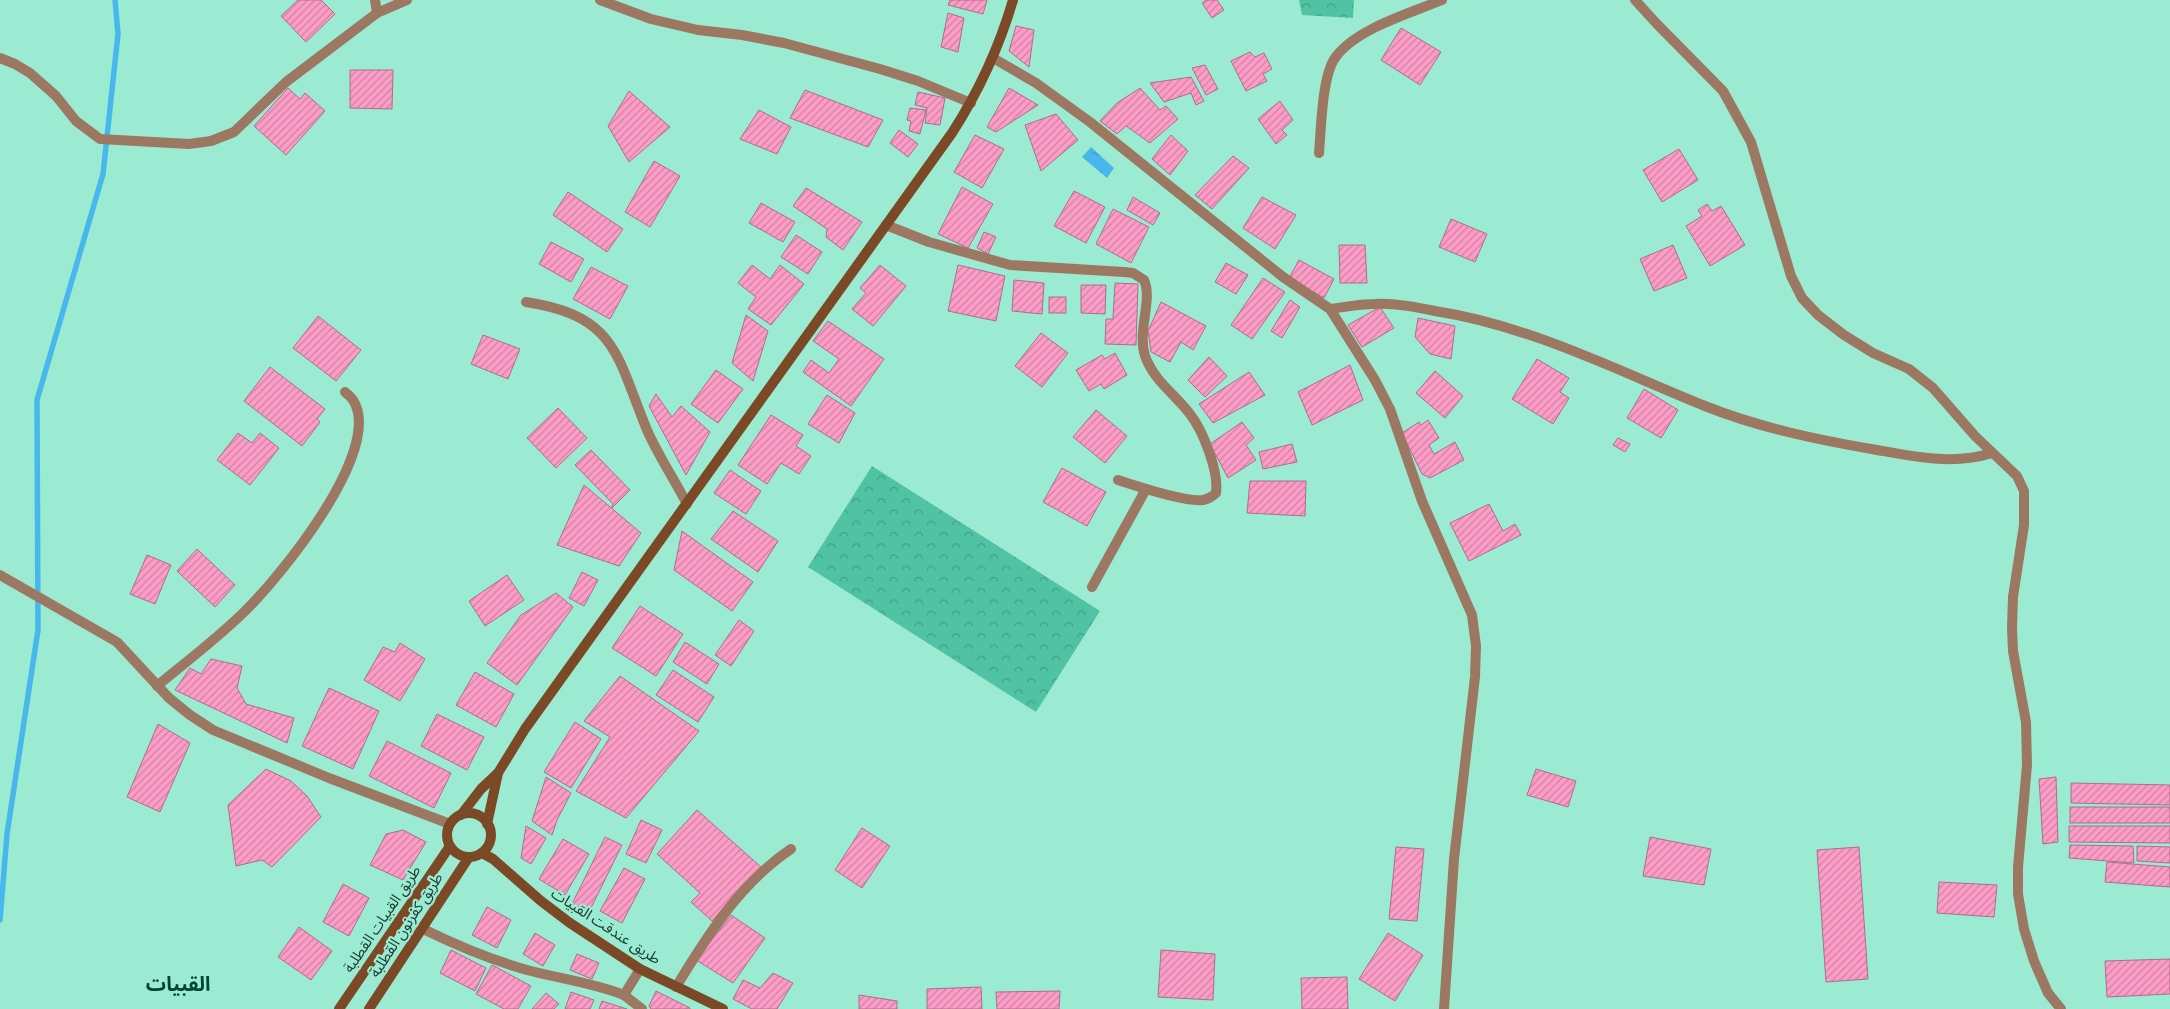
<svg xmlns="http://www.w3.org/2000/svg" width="2170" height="1009" font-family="Manrope,'Noto Sans Arabic',sans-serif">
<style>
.forest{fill:url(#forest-crowns)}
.water{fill:url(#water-ripples)}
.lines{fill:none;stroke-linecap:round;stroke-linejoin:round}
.stream{stroke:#48b7eb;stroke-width:5.5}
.building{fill:url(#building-hatch);stroke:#ac6e89}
.minor{stroke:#9c7862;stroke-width:10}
.tertiary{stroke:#9c7862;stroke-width:10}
.secondary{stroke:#7c4927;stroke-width:10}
.labels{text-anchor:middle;stroke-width:4.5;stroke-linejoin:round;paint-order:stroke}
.street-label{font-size:15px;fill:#1b3d33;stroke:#9bebd2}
.district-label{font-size:20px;font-weight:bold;fill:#004637;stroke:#9bebd2}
</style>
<defs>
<pattern id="forest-crowns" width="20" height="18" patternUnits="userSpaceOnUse" patternTransform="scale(1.25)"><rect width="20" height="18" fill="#50c3a4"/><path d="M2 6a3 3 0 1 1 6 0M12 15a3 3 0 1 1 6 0" fill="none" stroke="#42a086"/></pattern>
<pattern id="water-ripples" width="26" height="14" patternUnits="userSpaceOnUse" patternTransform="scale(1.25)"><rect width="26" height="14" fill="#48b7eb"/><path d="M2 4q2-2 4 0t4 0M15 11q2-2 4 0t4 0" fill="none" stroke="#3b96bf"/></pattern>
<pattern id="building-hatch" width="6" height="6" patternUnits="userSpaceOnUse" patternTransform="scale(1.25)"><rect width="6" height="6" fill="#fd9dc7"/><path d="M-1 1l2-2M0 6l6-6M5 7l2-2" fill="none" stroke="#cc81a2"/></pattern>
</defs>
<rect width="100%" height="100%" fill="#9bebd2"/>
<!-- forest -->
<g class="forest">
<path d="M1299 0H1354L1353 18 1302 15Z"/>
<path d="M872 466 1100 611 1036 712 808 567Z"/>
</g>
<!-- water -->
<path class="water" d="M1091 147 1114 168 1107 178 1082 157Z"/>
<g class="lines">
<!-- stream -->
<path class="stream" d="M0 920 7 834 38 630 37 400 103 174 118 34 115 0"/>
</g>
<!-- building -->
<g class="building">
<path d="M298 0H321L335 14 306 42 281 16Z"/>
<path d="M950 0H987L983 14 948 5Z"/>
<path d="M1206 0H1217L1224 10 1212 18 1202 3Z"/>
<path d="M948 13 964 18 958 52 941 47Z"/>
<path d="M1016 26 1034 30 1029 67 1009 51Z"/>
<path d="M1401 28 1441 52 1420 85 1381 60Z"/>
<path d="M1250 52 1255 57 1264 53 1272 69 1263 74 1267 81 1246 91 1231 61Z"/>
<path d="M1205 65 1218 89 1206 95 1192 68Z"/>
<path d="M350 70H393L392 109 350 108Z"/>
<path d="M1191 77 1204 101 1196 105 1191 93 1164 102 1150 83Z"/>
<path d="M288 88 300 99 305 93 325 111 286 155 254 126Z"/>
<path d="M1009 88 1038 105 996 132 987 127Z"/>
<path d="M1140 88 1160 110 1166 106 1178 119 1150 143 1126 126 1117 134 1100 121 1117 103Z"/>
<path d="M805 90 883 120 868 147 790 118Z"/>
<path d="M629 91 670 127 629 162 608 126Z"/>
<path d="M918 92 945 98 940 125 925 123 927 108 915 105Z"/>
<path d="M1280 101 1293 120 1282 130 1287 135 1276 144 1258 119Z"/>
<path d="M910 108 926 110 920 134 909 131 911 121 907 120Z"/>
<path d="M759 110 791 127 777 154 740 139Z"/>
<path d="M1056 114 1078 140 1041 171 1025 125Z"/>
<path d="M899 130 918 144 908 157 890 143Z"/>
<path d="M975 135 1004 149 982 188 954 172Z"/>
<path d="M1171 135 1188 151 1170 175 1152 159Z"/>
<path d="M1679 149 1698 180 1662 202 1643 170Z"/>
<path d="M1233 156 1249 168 1212 209 1195 195Z"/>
<path d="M654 161 680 176 650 227 625 212Z"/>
<path d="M962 187 993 204 968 248 938 234Z"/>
<path d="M806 188 862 222 843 250 826 237 827 229 793 206Z"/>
<path d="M1074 191 1105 207 1086 243 1054 226Z"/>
<path d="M568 192 623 229 607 252 553 215Z"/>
<path d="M1133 197 1160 213 1153 225 1127 210Z"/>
<path d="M1262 197 1296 215 1275 249 1243 228Z"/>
<path d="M761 203 795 222 783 242 749 223Z"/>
<path d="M1707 204 1712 211 1721 206 1745 245 1710 266 1686 226 1702 216 1698 210Z"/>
<path d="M1113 209 1149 227 1131 263 1096 244Z"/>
<path d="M1451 219 1487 234 1475 262 1439 247Z"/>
<path d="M984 232 996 237 988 254 977 248Z"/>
<path d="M796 235 822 252 808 274 781 257Z"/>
<path d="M551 242 584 259 571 282 539 264Z"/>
<path d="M1339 245H1365L1367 283H1340Z"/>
<path d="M1673 245 1687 278 1654 291 1640 259Z"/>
<path d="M1299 260 1334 279 1324 298 1289 278Z"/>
<path d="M1226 263 1248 275 1236 294 1215 282Z"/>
<path d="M752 265 770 279 780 265 804 284 771 325 748 309 756 297 738 283Z"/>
<path d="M880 265 906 286 873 326 852 309 866 293 860 288Z"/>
<path d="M958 265 1005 276 996 321 948 311Z"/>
<path d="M591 267 628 286 610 319 573 299Z"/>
<path d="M1263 278 1285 292 1252 339 1231 325Z"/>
<path d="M1014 280 1044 283 1042 314 1012 311Z"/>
<path d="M1115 283 1138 284 1136 345 1105 344 1106 319H1113Z"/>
<path d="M1081 285H1106L1105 314 1081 313Z"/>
<rect x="1049" y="297" width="17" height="16"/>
<path d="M1290 300 1300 307 1282 338 1271 331Z"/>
<path d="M1161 302 1206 326 1193 350 1181 342 1170 362 1151 352 1148 331Z"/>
<path d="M1380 307 1394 328 1362 347 1348 325Z"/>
<path d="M746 315 768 331 753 381 732 363Z"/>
<path d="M318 316 361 350 336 381 293 348Z"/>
<path d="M1418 318 1455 326 1451 359 1430 354 1415 337Z"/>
<path d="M828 321 884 359 851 406 803 372 811 360 829 373 839 359 813 341Z"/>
<path d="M1041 333 1068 353 1042 387 1015 366Z"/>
<path d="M483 335 520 349 508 379 471 364Z"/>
<path d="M1115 353 1127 375 1104 389 1101 384 1089 391 1076 370 1102 355 1105 359Z"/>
<path d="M1209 357 1227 376 1205 397 1188 380Z"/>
<path d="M1537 359 1569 378 1560 392 1569 398 1553 424 1512 399Z"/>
<path d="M1350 365 1363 400 1312 425 1298 392Z"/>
<path d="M270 367 325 409 317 419 320 422 302 446 244 401Z"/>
<path d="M716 370 743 389 718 423 691 404Z"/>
<path d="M1435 371 1463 396 1445 418 1416 393Z"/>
<path d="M1249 372 1265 395 1213 423 1199 404Z"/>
<path d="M1644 389 1678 410 1661 438 1627 418Z"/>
<path d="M656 394 672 417 681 406 710 432 686 475 649 406Z"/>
<path d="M827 395 855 413 839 443 808 424Z"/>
<path d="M558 408 587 438 556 468 527 438Z"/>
<path d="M1096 410 1127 436 1105 463 1073 437Z"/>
<path d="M771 415 803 435 796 446 811 456 799 474 781 463 767 484 738 465Z"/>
<path d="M1428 420 1439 438 1429 445 1434 454 1455 442 1464 460 1430 478 1422 474 1402 433 1419 422 1421 425Z"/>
<path d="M1242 422 1254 438 1246 445 1256 460 1228 478 1210 444Z"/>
<path d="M238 433 252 443 260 433 279 448 250 485 217 460Z"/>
<path d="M1618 438 1630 444 1625 452 1613 445Z"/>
<path d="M1292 444 1297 462 1263 469 1259 452Z"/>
<path d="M591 450 630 490 611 509 613 504 575 465Z"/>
<path d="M1062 468 1106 492 1087 526 1043 502Z"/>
<path d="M730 470 761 491 746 514 714 493Z"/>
<path d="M1250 481H1306L1305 516 1247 513Z"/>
<path d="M584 485 641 533 619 566 557 545Z"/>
<path d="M1489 504 1503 531 1515 524 1521 535 1469 561 1450 523Z"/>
<path d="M733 511 778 541 758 572 711 539Z"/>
<path d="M682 531 753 582 732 611 674 570Z"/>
<path d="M197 549 235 585 215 607 177 571Z"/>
<path d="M147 555 171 565 155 604 130 594Z"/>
<path d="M582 572 598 580 584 606 569 598Z"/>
<path d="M507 575 524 600 485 626 469 601Z"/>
<path d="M556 593 573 607 517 685 487 663 521 615Z"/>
<path d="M640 606 683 634 656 676 612 648Z"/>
<path d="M739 620 754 631 731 666 715 655Z"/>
<path d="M685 642 719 664 707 684 673 662Z"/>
<path d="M400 643 425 659 400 701 364 680 383 647 395 652Z"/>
<path d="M211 659 242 666 237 688 246 704 294 718 287 743 175 690 190 668 201 674Z"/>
<path d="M673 670 714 697 698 722 656 695Z"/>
<path d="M475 672 514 694 496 727 456 705Z"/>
<path d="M620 676 699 731 626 818 576 791 610 737 584 721Z"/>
<path d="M329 688 379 711 353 769 302 746Z"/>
<path d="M437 714 484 737 467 770 421 746Z"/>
<path d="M575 722 601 739 571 788 544 772Z"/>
<path d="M158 724 190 743 160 812 127 797Z"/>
<path d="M387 741 451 773 434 808 369 776Z"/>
<path d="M266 769 291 781 307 796 321 817 272 867 262 860 236 866 228 805Z"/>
<path d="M1536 769 1576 781 1568 807 1527 795Z"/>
<path d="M546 777 571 793 557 820 552 835 532 821Z"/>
<path d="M2056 777 2058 842 2043 844 2039 779Z"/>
<path d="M2071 783 2170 785V805L2071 803Z"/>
<rect x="2070" y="807" width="100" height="16"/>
<path d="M697 810 761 867 712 921 691 902 700 893 657 854Z"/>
<path d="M641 820 662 830 646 863 626 854Z"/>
<path d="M526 826 546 838 531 864 521 858Z"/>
<path d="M2069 826H2170V843L2069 842Z"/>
<path d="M862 828 890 846 862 888 835 870Z"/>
<path d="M403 830 426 842 403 880 370 865 386 834Z"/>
<path d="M605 837 622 845 589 912 572 904Z"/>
<path d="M1650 837 1711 849 1704 885 1643 876Z"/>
<path d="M563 839 589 854 565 895 539 879Z"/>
<path d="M2070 845 2133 846 2134 863 2069 858Z"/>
<path d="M2137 846 2170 847V863L2137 861Z"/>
<path d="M1396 847 1424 849 1417 921 1389 919Z"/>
<path d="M1859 847 1868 979 1826 982 1817 850Z"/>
<path d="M2107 862 2170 867V887L2105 882Z"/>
<path d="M624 868 645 879 622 923 600 911Z"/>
<path d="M1939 882 1997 885 1994 917 1937 913Z"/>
<path d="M343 884 369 898 349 936 323 922Z"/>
<path d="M487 907 511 920 497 948 472 935Z"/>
<path d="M731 915 765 938 733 983 696 960Z"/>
<path d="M299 927 332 951 311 980 278 957Z"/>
<path d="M535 933 555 945 543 966 523 954Z"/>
<path d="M1388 933 1423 955 1395 1001 1359 979Z"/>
<path d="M451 950 486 968 475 991 440 973Z"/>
<path d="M1161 950 1215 954 1213 1000 1158 997Z"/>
<path d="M577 954 599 963 592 979 570 970Z"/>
<path d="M2170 959V994L2107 997 2105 961Z"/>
<path d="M492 965 531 986 518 1009H504L476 994Z"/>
<path d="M773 973 793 983 777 1009H752L733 999 743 980 760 988Z"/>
<path d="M1347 977 1348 1009H1302L1301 978Z"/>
<path d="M981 987 982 1009H927V989Z"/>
<path d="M656 991 690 1008V1009H651L649 1006Z"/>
<path d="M1060 991 1059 1009H997L996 992Z"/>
<path d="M571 992 594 1000 590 1009H565Z"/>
<path d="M546 993 559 1004 554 1009H532Z"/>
<path d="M859 995 897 1001V1009H859Z"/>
<path d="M602 1001 627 1009H599Z"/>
</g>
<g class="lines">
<!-- minor -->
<g class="minor">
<path d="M375 0 377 13"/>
<path d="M600 0 651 19 698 30 742 35 784 43 880 69 918 81 971 103"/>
<path d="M1635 0 1656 23 1723 91 1751 142 1791 276 1802 298 1818 315 1844 335 1873 353 1909 369 1933 388 1975 436 2017 476 2024 491V525L2013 597 2012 628 2013 651 2026 722 2027 765 2018 867V894L2024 929 2034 961 2048 993 2061 1009"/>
<path d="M0 58 15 64 30 73 56 96 76 121 100 139 189 144 211 141 234 132 286 82 377 13 407 0"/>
<path d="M993 58 1036 83 1090 122 1283 277 1330 309 1375 380 1390 409 1422 501 1472 615 1476 646 1475 677 1454 859 1444 1009"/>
<path d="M1319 153C1321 130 1322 76 1335 58 1355 29 1411 13 1442 0"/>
<path d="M886 225 929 242 1010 265 1124 272 1133 273 1144 280C1153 299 1137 331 1145 356 1154 381 1175 394 1190 414 1203 431 1219 471 1216 493 1212 497 1208 499 1203 500 1186 502 1136 486 1118 480"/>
<path d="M526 302C617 316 616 355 647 430 658 455 674 479 687 504"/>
<path d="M1330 309C1345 307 1360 304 1375 304 1395 303 1415 307 1435 311 1531 326 1616 370 1705 406 1760 428 1819 440 1877 450 1916 457 1954 465 1992 453"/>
<path d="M1092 587 1146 489"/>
<path d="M157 686C186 662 215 640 242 614 277 581 385 450 353 400 351 397 347 394 345 392"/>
<path d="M423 929C458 946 493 961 531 971 562 979 594 983 624 995"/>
<path d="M640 969 624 995 642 1009"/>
<path d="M676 987C707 936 740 883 791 849"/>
</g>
<!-- tertiary -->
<path class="tertiary" d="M0 575 117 642 169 698 190 715 213 730 329 778 450 824"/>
<!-- secondary -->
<g class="secondary">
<circle cx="469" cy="835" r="22"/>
<path d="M461 815 481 789 498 773 525 729 952 133C979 91 999 48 1013 0"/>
<path d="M487 824 498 773"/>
<path d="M482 853 493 859 541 901 570 923 640 969 723 1009"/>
<path d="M339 1009 450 846"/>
<path d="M369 1009 469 857"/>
</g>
</g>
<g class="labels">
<!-- street labels -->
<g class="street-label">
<text transform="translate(382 919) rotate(-56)" y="5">طريق القبيات القطلبة</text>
<text transform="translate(406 925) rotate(-57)" y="5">طريق كفرنون القطلبة</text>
<text transform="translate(606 926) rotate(33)" y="5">طريق عندقت القبيات</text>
</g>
<!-- district labels -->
<g class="district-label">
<text x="178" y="991">القبيات</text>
</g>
</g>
</svg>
